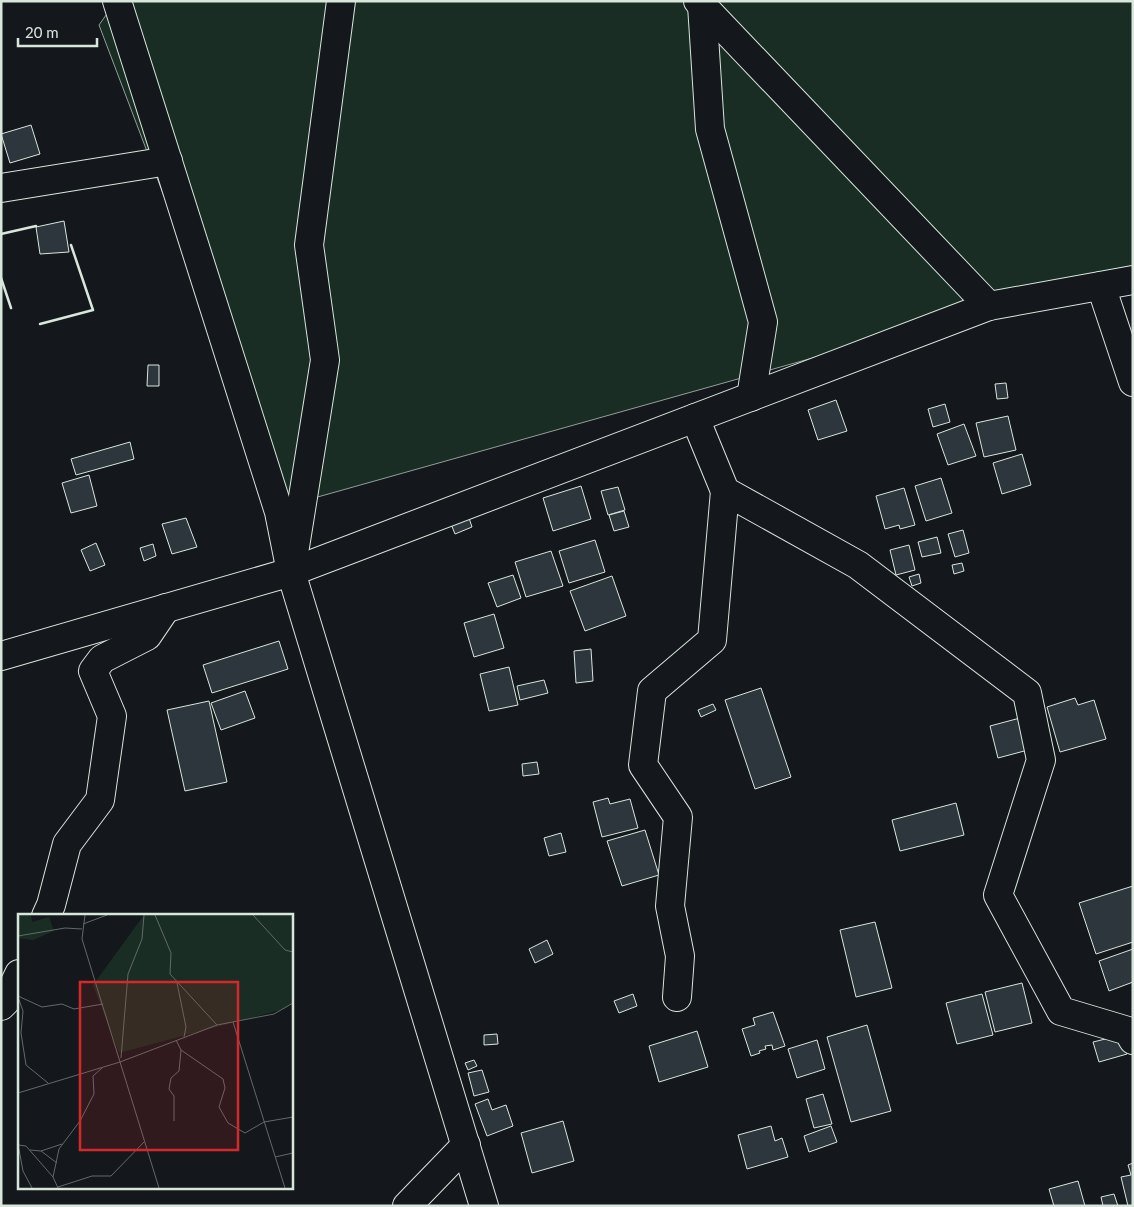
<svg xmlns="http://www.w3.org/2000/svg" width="1134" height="1207" font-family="Lato,sans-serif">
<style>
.green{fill:#1a2d24;stroke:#939e99}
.building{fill:#2c363c;stroke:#d8e6dc}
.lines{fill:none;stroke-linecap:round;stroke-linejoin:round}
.minor-casing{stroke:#d8e6dc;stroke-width:30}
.minor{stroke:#14181c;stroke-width:28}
.wall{stroke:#d8e6dc;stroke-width:2.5}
.inset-road{fill:none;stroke:#626a69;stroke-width:1}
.view{fill:#d62828;fill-opacity:0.15;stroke:#d62828;stroke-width:2.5}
.inset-edge{fill:none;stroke:#d8e6dc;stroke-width:2.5}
</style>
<rect width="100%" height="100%" fill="#14181c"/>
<!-- green -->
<path class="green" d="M116 1H1133V268L282 507 99 25Z"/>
<!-- building -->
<g class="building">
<path d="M31 125 40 154 10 163 1 134Z"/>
<path d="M64 221 69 252 40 254 36 227Z"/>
<path d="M148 365H159V386H147Z"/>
<path d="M1006 383 1008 398 997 399 995 384Z"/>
<path d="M836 400 847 431 818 440 808 410Z"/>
<path d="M945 404 950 422 933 427 928 409Z"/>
<path d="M1008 416 1016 450 984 457 976 423Z"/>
<path d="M964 424 976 456 948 465 937 434Z"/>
<path d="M130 442 134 459 76 475 71 459Z"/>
<path d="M1022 454 1031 485 1002 494 993 463Z"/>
<path d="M89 475 97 506 71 513 62 483Z"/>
<path d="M941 478 952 513 926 521 915 486Z"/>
<path d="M581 486 591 519 553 531 543 498Z"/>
<path d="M618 487 625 510 608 515 601 491Z"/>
<path d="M904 488 915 525 900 529 899 525 885 529 876 496Z"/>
<path d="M624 511 629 527 614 531 609 515Z"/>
<path d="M467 512 472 527 455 534 449 519Z"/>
<path d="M186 518 197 547 172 554 162 524Z"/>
<path d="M963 530 969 553 955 557 948 534Z"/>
<path d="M937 537 941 553 922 557 918 542Z"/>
<path d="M595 540 605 572 569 583 559 551Z"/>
<path d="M96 543 105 565 90 571 81 550Z"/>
<path d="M153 544 156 556 144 561 140 548Z"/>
<path d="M909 545 915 570 896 575 890 550Z"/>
<path d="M551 551 563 586 526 597 515 562Z"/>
<path d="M962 563 964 571 954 574 952 565Z"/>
<path d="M919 574 921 583 912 586 909 577Z"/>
<path d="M513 575 521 598 497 607 488 583Z"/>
<path d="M612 576 626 616 585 631 570 591Z"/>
<path d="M494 614 504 648 474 657 464 623Z"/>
<path d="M279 641 288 669 212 693 203 665Z"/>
<path d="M591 649 593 681 576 683 574 651Z"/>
<path d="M509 667 518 705 489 711 480 674Z"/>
<path d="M544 680 548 693 520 700 517 686Z"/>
<path d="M761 688 791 777 755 789 725 700Z"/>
<path d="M245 691 255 718 221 730 211 703Z"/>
<path d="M1075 698 1078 705 1094 700 1106 739 1060 752 1047 707Z"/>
<path d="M209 701 227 782 185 791 167 710Z"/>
<path d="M713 704 716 710 701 717 698 710Z"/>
<path d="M1020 718 1028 750 998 758 990 726Z"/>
<path d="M537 762 539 774 523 776 522 764Z"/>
<path d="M608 798 610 804 630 799 638 828 602 837 593 802Z"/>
<path d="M956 803 964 835 900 851 892 820Z"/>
<path d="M645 830 659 875 622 886 607 841Z"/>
<path d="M561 833 566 852 549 856 544 838Z"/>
<path d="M1133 886V942L1096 954 1079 903Z"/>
<path d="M875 922 892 988 856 997 840 930Z"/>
<path d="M547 940 553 954 535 963 529 949Z"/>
<path d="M1133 949V982L1109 991 1099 961Z"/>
<path d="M1022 983 1032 1023 995 1032 985 992Z"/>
<path d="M633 994 637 1006 619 1013 614 1001Z"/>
<path d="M982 994 993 1035 957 1044 946 1003Z"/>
<path d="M773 1012 785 1046 773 1050 772 1045 765 1046 766 1049 759 1051 760 1053 751 1056 742 1029 755 1025 753 1018Z"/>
<path d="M867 1025 891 1111 851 1122 827 1037Z"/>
<path d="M697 1031 708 1067 659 1082 649 1046Z"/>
<path d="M497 1034 498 1044 484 1045V1035Z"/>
<path d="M1122 1035 1127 1054 1099 1062 1093 1042Z"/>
<path d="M817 1040 825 1069 797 1078 788 1049Z"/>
<path d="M474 1060 477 1066 468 1070 465 1063Z"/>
<path d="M482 1070 489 1092 474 1096 468 1073Z"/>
<path d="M823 1094 832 1124 814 1128 806 1099Z"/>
<path d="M488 1099 492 1110 506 1105 513 1126 487 1136 475 1104Z"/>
<path d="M563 1121 574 1161 532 1173 521 1133Z"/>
<path d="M771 1126 775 1141 782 1138 788 1157 747 1169 738 1135Z"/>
<path d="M831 1126 837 1142 809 1152 804 1136Z"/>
<path d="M1133 1163V1206H1128L1121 1177 1131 1175 1128 1165Z"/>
<path d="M1078 1181 1085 1206H1054L1049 1189Z"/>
<path d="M1114 1194 1118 1206H1103L1101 1197Z"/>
</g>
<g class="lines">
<!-- minor casing -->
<g class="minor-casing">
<g id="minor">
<path d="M117 1 279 512 291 572 484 1206"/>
<path d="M698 1 989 306"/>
<path d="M702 5 710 129 763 322 751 397"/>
<path d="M1 188 168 161"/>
<path d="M1101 286 1133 382"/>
<path d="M695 418 725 491 858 565 1027 693 1041 760 998 895 1061 1011 1128 1031 1133 1040"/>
<path d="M294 553 325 360 309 245 341 1"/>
<path d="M1 656 291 572 989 306 1133 280"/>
<path d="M46 916 51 905 67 844 100 800 112 716 93 671 102 659 147 636 166 608"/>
<path d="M677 997 680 956 670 906 678 817 643 765 652 691 712 640 725 491"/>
<path d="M1 1006 6 1001 19 974"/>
<path d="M407 1206 466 1145"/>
</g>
</g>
<!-- minor -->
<use href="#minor" class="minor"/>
<!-- wall -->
<g class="wall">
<path d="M1 234 36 226"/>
<path d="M1 278 11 308"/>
<path d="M40 324 93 310 71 245"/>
</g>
</g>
<!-- overview -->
<g transform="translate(18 914)">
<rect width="275" height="275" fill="#14181c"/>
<path d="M0 1H13L14 8 31 3 36 17 15 26 0 24ZM126 1H275V89L266 95 101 139 75 71Z" fill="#1a2d24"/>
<path class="inset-road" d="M67 1 64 25 141 274M137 1 153 39 152 60 199 111M235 1 267 36 275 38M65 10 89 1M0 22 47 14 64 15M159 69 168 113 166 123M0 82 24 93 44 90 56 95 85 90M0 83 5 97 3 119 8 151 30 169M215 108 267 274M158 126 163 136 205 165 207 174 201 193 210 209 227 219 246 208 275 203M103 144 110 60 124 25 126 1M0 179 102 148 199 111 256 100 275 89M156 207V182L151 175 153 164 161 157 163 136M0 230 5 257 14 274M0 231 8 232 35 263 40 274M12 236 23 237 39 249M23 237 44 230M257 243 275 239M35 263 41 235 62 207 76 180 75 162 84 154M40 273 74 262H93L126 228"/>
<path class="view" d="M62 68H220V236H62Z"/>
<rect width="275" height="275" class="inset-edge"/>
</g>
<!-- border -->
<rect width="1134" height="1207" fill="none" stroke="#d8e6dc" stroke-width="5"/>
<!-- scale -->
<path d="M18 38v8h79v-8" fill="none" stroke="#d8e6dc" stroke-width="2.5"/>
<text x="25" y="38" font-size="15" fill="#d8e6dc" stroke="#14181c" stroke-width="4" paint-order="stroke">20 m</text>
</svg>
